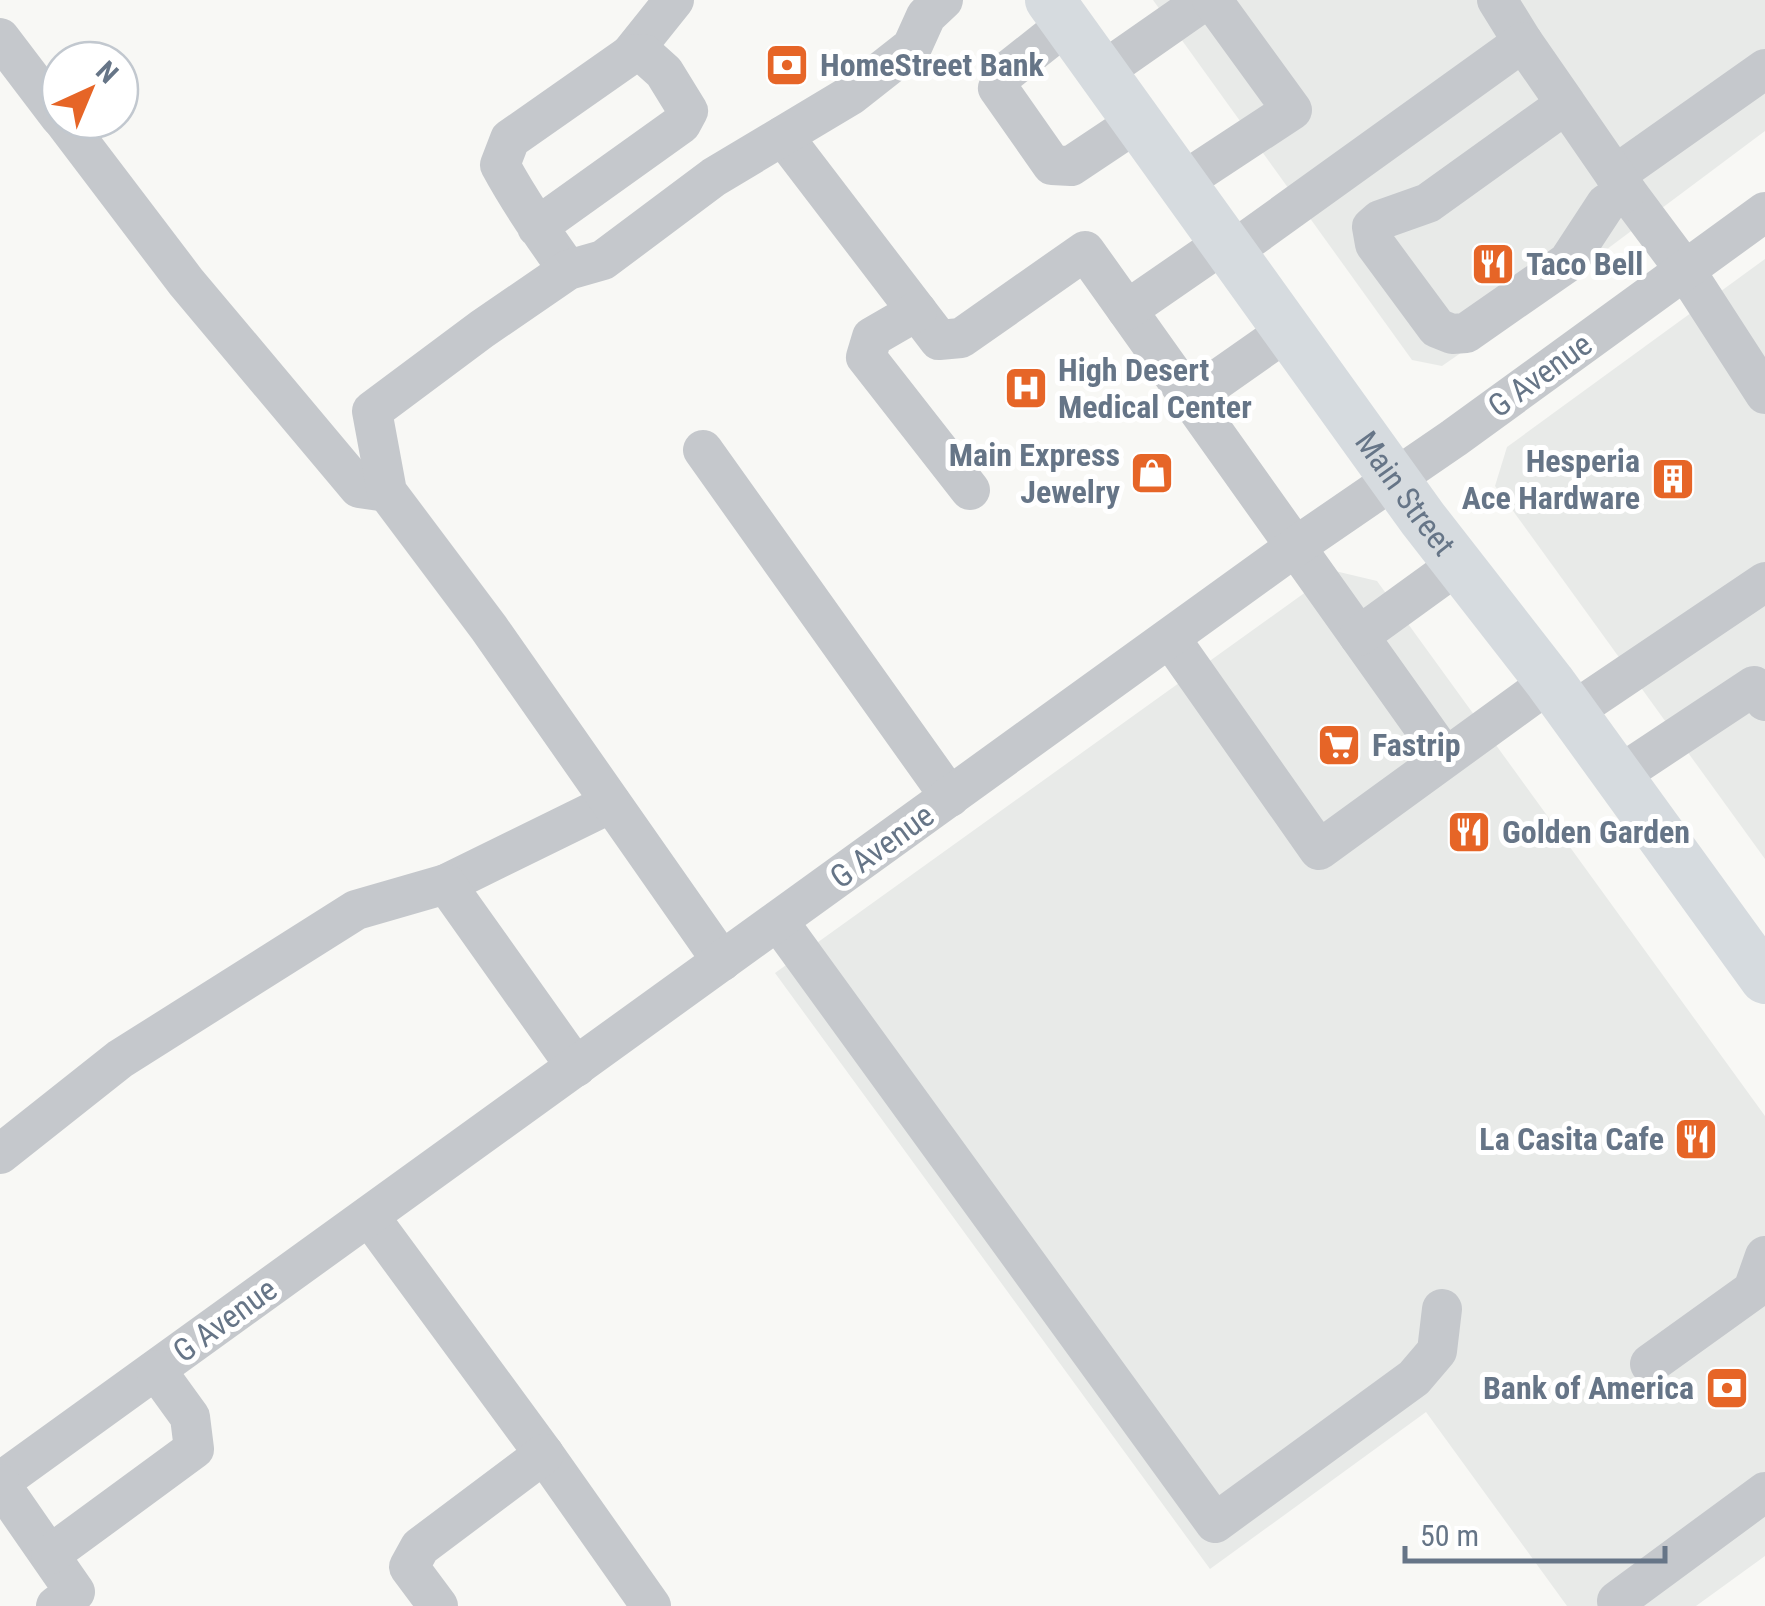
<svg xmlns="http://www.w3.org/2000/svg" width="1765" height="1606" font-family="'Roboto Condensed',sans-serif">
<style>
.built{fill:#e8eae8}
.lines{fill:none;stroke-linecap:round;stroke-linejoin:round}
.minor{stroke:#c5c8cc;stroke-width:40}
.major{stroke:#d6dbdf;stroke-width:50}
.labels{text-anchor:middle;stroke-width:10;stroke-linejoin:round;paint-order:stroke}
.poi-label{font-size:32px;font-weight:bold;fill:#667587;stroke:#fff;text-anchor:start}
.street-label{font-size:32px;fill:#667587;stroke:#fff}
</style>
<rect width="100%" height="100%" fill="#f8f8f5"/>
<!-- built -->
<g class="built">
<path d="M1153 0H1765V131L1559 285 1442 366 1412 360Z"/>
<path d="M1765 259V859L1495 486 1507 447Z"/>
<path d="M1335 571 1377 581 1765 1116V1556L1696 1606H1567L1426 1412 1210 1569 775 973Z"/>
</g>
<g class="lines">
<!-- minor -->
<g class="minor">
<path d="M1497 0 1523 42"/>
<path d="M1067 24 1004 74 998 88 1052 165 1071 166 1137 122"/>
<path d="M0 38 60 117"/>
<path d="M630 55 674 0"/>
<path d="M1102 72 1205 0"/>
<path d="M63 120 186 282 359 488 387 492"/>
<path d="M783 136 939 340 961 338 1085 251 1445 757"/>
<path d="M1615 175 1765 69"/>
<path d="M1181 183 1292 110 1212 0"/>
<path d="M1626 191 1685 270 1765 394"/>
<path d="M537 227 681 124 688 111 664 72 644 54 630 55 510 139 500 165C520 202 544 236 568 270"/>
<path d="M1231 252 1523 42 1566 104 1428 203 1380 220 1372 227 1375 244 1437 328 1452 334 1466 333 1568 262 1606 204 1626 191 1566 104"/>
<path d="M1127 310 1224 243"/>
<path d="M917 311 872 337 866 357 970 490"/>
<path d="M1190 399 1287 331"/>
<path d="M703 450 950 797"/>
<path d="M1359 636 1457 565"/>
<path d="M1170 638 1319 850 1550 682"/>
<path d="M1572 712 1765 582"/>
<path d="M1618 776 1754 686 1765 701"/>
<path d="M446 884 611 803"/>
<path d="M778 921 1215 1523 1414 1378 1437 1351 1442 1309"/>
<path d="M722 961 489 628 387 492 372 411 482 329 568 270 603 260 714 177 851 95 912 47 926 16 943 0"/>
<path d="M0 1154 120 1059 356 910 446 884 576 1067"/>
<path d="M369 1216 544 1454 651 1606"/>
<path d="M1650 1364 1753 1290 1765 1256"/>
<path d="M0 1482 1295 547 1454 438 1765 212"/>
<path d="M0 1484 75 1592 56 1606"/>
<path d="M51 1554 194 1449 190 1417 156 1370"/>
<path d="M438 1606 409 1567 420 1547 544 1454"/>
<path d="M1621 1606 1617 1601 1765 1492"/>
</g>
<!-- major -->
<path class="major" id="s1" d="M1050 0 1423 519 1550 682 1765 979"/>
</g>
<!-- icons -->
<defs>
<g id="bank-square" transform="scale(2.25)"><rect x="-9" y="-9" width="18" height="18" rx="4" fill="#e66527" stroke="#fff"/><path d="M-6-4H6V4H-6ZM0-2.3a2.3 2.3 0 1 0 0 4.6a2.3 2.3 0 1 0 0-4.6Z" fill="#fff"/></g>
<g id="restaurant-square" transform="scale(2.25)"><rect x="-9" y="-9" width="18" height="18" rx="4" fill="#e66527" stroke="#fff"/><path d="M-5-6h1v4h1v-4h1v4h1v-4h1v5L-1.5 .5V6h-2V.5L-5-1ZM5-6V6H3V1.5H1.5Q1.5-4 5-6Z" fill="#fff"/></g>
<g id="hospital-square" transform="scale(2.25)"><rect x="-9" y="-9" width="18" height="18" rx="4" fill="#e66527" stroke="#fff"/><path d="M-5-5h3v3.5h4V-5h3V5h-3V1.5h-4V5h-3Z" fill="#fff"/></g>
<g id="shop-square" transform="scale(2.25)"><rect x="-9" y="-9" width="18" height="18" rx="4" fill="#e66527" stroke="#fff"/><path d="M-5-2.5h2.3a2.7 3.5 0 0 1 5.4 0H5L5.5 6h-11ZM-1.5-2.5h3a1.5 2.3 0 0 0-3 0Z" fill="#fff"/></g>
<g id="building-square" transform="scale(2.25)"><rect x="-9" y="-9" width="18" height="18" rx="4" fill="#e66527" stroke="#fff"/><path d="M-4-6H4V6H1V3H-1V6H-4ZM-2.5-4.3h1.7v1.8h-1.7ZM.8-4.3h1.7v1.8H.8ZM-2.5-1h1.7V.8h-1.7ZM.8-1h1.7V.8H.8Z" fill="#fff"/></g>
<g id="supermarket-square" transform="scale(2.25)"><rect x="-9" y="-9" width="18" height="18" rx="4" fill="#e66527" stroke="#fff"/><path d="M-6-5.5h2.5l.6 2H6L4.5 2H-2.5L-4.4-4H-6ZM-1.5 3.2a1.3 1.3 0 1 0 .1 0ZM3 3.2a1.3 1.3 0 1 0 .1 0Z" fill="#fff"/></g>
</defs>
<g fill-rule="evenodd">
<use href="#bank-square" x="787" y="65"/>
<use href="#restaurant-square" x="1493" y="264"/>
<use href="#hospital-square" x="1026" y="388"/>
<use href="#shop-square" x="1152" y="473"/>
<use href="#building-square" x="1673" y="479"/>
<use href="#supermarket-square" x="1339" y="745"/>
<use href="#restaurant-square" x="1469" y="832"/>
<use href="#restaurant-square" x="1696" y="1139"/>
<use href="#bank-square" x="1727" y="1388"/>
</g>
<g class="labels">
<!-- poi labels -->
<g class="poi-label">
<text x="820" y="76">HomeStreet Bank</text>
<text x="1526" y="275">Taco Bell</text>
<text x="1058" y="381">High Desert<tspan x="1058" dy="37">Medical Center</tspan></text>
<text x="1120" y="466" text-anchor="end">Main Express<tspan x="1120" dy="37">Jewelry</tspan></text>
<text x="1640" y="472" text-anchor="end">Hesperia<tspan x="1640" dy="37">Ace Hardware</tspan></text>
<text x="1372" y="756">Fastrip</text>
<text x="1502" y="843">Golden Garden</text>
<text x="1664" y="1150" text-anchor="end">La Casita Cafe</text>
<text x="1694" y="1399" text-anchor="end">Bank of America</text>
</g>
<!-- street labels -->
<g class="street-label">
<text transform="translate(1540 375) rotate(-36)" y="11">G Avenue</text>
<text dy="11" stroke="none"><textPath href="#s1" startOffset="608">Main Street</textPath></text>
<text transform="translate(882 846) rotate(-36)" y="11">G Avenue</text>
<text transform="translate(225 1320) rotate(-36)" y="11">G Avenue</text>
</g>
</g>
<!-- north arrow -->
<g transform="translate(90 90) rotate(44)"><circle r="48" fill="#ffffff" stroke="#c2c8cf" stroke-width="2.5"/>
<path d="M0-8L18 38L0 25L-18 38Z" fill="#e66527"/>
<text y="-15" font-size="28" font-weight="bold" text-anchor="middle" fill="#667587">N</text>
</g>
<!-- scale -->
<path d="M1405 1546v15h260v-15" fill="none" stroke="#667587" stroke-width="5"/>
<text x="1420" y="1546" font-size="30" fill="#667587" stroke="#ffffff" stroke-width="8" paint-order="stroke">50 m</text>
</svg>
